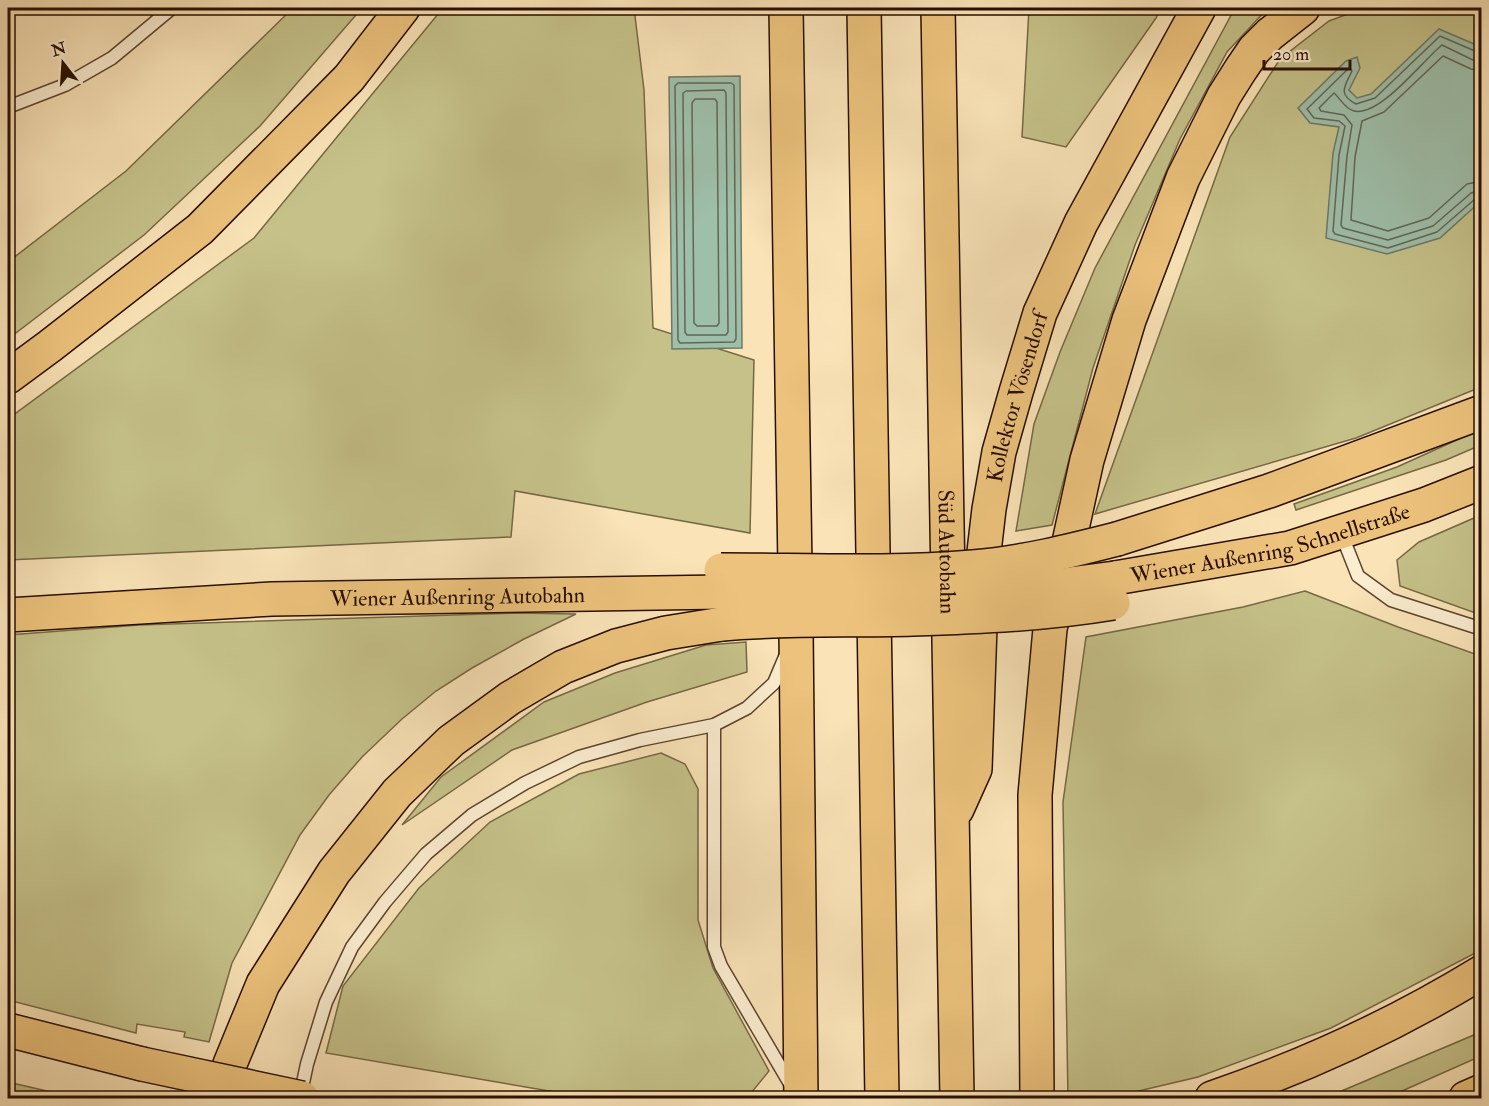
<svg xmlns="http://www.w3.org/2000/svg" width="1489" height="1106" font-family="'IM FELL Double Pica',serif">
<style>
.green{fill:#c5c189;stroke:#766844;stroke-width:1.5}
.water{fill:#9ebfaa;stroke:#6f7866;stroke-width:1.5}
.lines{fill:none;stroke-linecap:round;stroke-linejoin:round}
.shore{stroke:#636655;stroke-width:1.5}
.service-casing{stroke:#5c432e;stroke-width:15}
.motorway-casing{stroke:#280e00;stroke-width:36}
.service{stroke:#fbedd0;stroke-width:12}
.motorway{stroke:#ecc27c;stroke-width:33}
.motorway-bridge-casing{stroke:#280e00;stroke-width:36;stroke-linecap:butt}
.motorway-bridge{stroke:#ecc27c;stroke-width:33}
.labels{text-anchor:middle;stroke-width:6;stroke-linejoin:round;paint-order:stroke}
.street-label{font-size:22px;fill:#280e00;stroke:#fbedd0}
</style>
<rect width="100%" height="100%" fill="#f9e3b7"/>
<filter id="stains"><feTurbulence type="fractalNoise" baseFrequency=".00333" numOctaves="4"/><feColorMatrix values="0 0 0 0 .2 0 0 0 0 .09 0 0 0 0 .02 0 0 0 .5 -.17"/></filter>
<radialGradient id="worn" r=".72"><stop offset=".6" stop-color="#630" stop-opacity="0"/><stop offset="1" stop-color="#630" stop-opacity=".3"/></radialGradient>
<!-- green -->
<g class="green">
<path d="M293 8H362L260 126 144 235 8 339V262L126 171Z"/>
<path d="M443 8H634L644 90 653 328 754 360 750 533 515 491 511 537 8 560V419L254 238Z"/>
<path d="M1029 8H1161L1156 18 1066 147 1022 137Z"/>
<path d="M1235 8H1268L1227 52 1180 139 1135 245 1093 368 1052 525 1016 531 1034 424 1060 352 1095 268Z"/>
<path d="M1364 8H1481V387L1356 438 1095 514 1230 137 1280 59 1329 21Z"/>
<path d="M1481 429V445L1446 460 1296 510 1294 504 1397 467Z"/>
<path d="M1481 515V615L1400 586 1397 560 1419 542Z"/>
<path d="M1305 591 1398 627 1481 656V950L1331 1028 1198 1077 1109 1098H1068L1063 802 1086 637 1243 607Z"/>
<path d="M516 613 576 614 524 639 472 668 436 691 402 719 362 757 329 795 300 835 232 963 209 1042 184 1037 185 1032 137 1024 136 1033 8 1000V635L139 625Z"/>
<path d="M746 642 747 672 647 702 512 750 402 825 441 777 544 702 615 673 706 645Z"/>
<path d="M661 753 685 764 698 789V920L713 968 769 1071 747 1098H590L326 1053 343 986 419 888 490 822 579 774Z"/>
<path d="M1481 1032V1056L1393 1095 1382 1098H1325Z"/>
<path d="M8 1082 77 1098H8Z"/>
</g>
<!-- water -->
<g class="water">
<path d="M1439 29 1474 44 1481 50V201L1440 238 1387 254 1326 238 1333 153 1339 127 1310 123 1298 108 1346 61 1357 57 1360 68 1349 90 1357 98 1371 94Z"/>
<path d="M740 76 742 348 672 349 669 77Z"/>
</g>
<g class="lines">
<!-- shore -->
<g class="shore">
<path d="M1482 54 1440 36 1375 98 1356 104C1337 94 1345 86 1352 71L1349 68 1307 109 1314 118 1339 121 1345 126 1339 155 1333 231 1335 234 1388 248 1437 232 1475 199 1482 197"/>
<path d="M1482 62 1475 61 1442 45C1422 61 1380 117 1354 111 1345 109 1340 98 1334 93L1319 108 1321 111 1344 115 1352 125 1347 156 1341 225 1343 228 1388 240 1433 226 1471 193 1482 190"/>
<path d="M1482 71 1471 69 1443 56 1384 112 1362 121 1355 157 1351 220 1388 231 1429 218 1467 184 1482 181"/>
<path d="M678 83H731L734 85 736 339 734 342 680 343 678 340 675 86Z"/>
<path d="M724 90 726 93 728 332 726 335H687L685 332 683 93 686 91Z"/>
<path d="M695 99H715L717 102 719 323 717 326H697L694 323 692 103Z"/>
</g>
<!-- service casing -->
<g class="service-casing">
<g id="service">
<path d="M8 107 65 85 112 58 172 8"/>
<path d="M1341 533 1358 576 1391 600 1482 629"/>
<path d="M714 725V947L721 966 792 1087"/>
<path d="M300 1097 307 1064 326 1002 352 947 385 902 426 854 472 815 525 783 579 757 640 740 714 725 747 708 774 683 785 657"/>
</g>
</g>
<!-- motorway casing -->
<g class="motorway-casing">
<g id="motorway">
<path d="M786 8 796 630 801 1098"/>
<path d="M864 8 882 1098"/>
<path id="s1" d="M938 8 957 1098"/>
<path d="M8 377 50 346 200 229 349 78 403 8"/>
<path d="M1117 539 1269 491 1482 412"/>
<path id="s2" d="M1115 578 1290 548 1424 505 1482 482"/>
<path id="s3" d="M8 615 272 599 723 592"/>
<path id="s4" d="M957 809 975 769 982 569 989 509 999 452 1016 392 1040 313 1081 223 1199 8"/>
<path d="M8 1030 142 1064"/>
<path d="M224 1098 230 1064 263 984 334 872 397 793 451 741 510 698 563 667 616 646 666 633 722 624"/>
<path d="M1037 1098 1035 795 1050 629 1087 460 1129 320 1183 178 1224 96 1241 69 1254 50 1270 34 1303 8"/>
<path d="M1212 1098C1306 1066 1397 1024 1482 972"/>
<path d="M1466 1098 1482 1091"/>
</g>
</g>
<!-- service -->
<use href="#service" class="service"/>
<!-- motorway -->
<use href="#motorway" class="motorway"/>
<!-- motorway-bridge casing -->
<g class="motorway-bridge-casing">
<g id="motorway-bridge">
<path d="M721 570C805 570 890 574 973 567 1022 563 1070 551 1117 539"/>
<path d="M723 592 909 593 1032 589 1115 578"/>
<path d="M722 624C786 618 849 621 913 619 980 617 1047 614 1113 603"/>
<path d="M142 1064 302 1098"/>
</g>
</g>
<!-- motorway-bridge -->
<use href="#motorway-bridge" class="motorway-bridge"/>
</g>
<g class="labels">
<!-- street labels -->
<g class="street-label">
<text dy="8" stroke="none"><textPath href="#s4" startOffset="420">Kollektor Vösendorf</textPath></text>
<text dy="8" stroke="none"><textPath href="#s2" startOffset="159">Wiener Außenring Schnellstraße</textPath></text>
<text dy="8" stroke="none"><textPath href="#s1" startOffset="544">Süd Autobahn</textPath></text>
<text dy="8" stroke="none"><textPath href="#s3" startOffset="450">Wiener Außenring Autobahn</textPath></text>
</g>
</g>
<!-- margin -->
<rect width="1489" height="1106" fill="none" stroke="#f9e3b7" stroke-width="30"/>
<rect x="9" y="9" width="1471" height="1088" fill="none" stroke="#280e00" stroke-width="3"/>
<rect x="15" y="15" width="1459" height="1076" fill="none" stroke="#280e00" stroke-width="1.5"/>
<!-- north arrow -->
<g transform="translate(63 63) rotate(343)" stroke="#fbedd0" stroke-width="4.5" paint-order="stroke">
<path d="M0-4.5L10 22L0 15L-10 22Z" fill="#280e00"/>
<text y="-9" font-size="16" font-weight="bold" text-anchor="middle" fill="#280e00">N</text>
</g>
<!-- scale -->
<path d="M1264 60v9h86v-9" fill="none" stroke="#280e00" stroke-width="3"/>
<text x="1273" y="60" font-size="18" fill="#280e00" stroke="#fbedd0" stroke-width="4.5" paint-order="stroke">20 m</text>
<rect width="100%" height="100%" filter="url(#stains)"/>
<rect width="100%" height="100%" fill="url(#worn)"/>
</svg>
